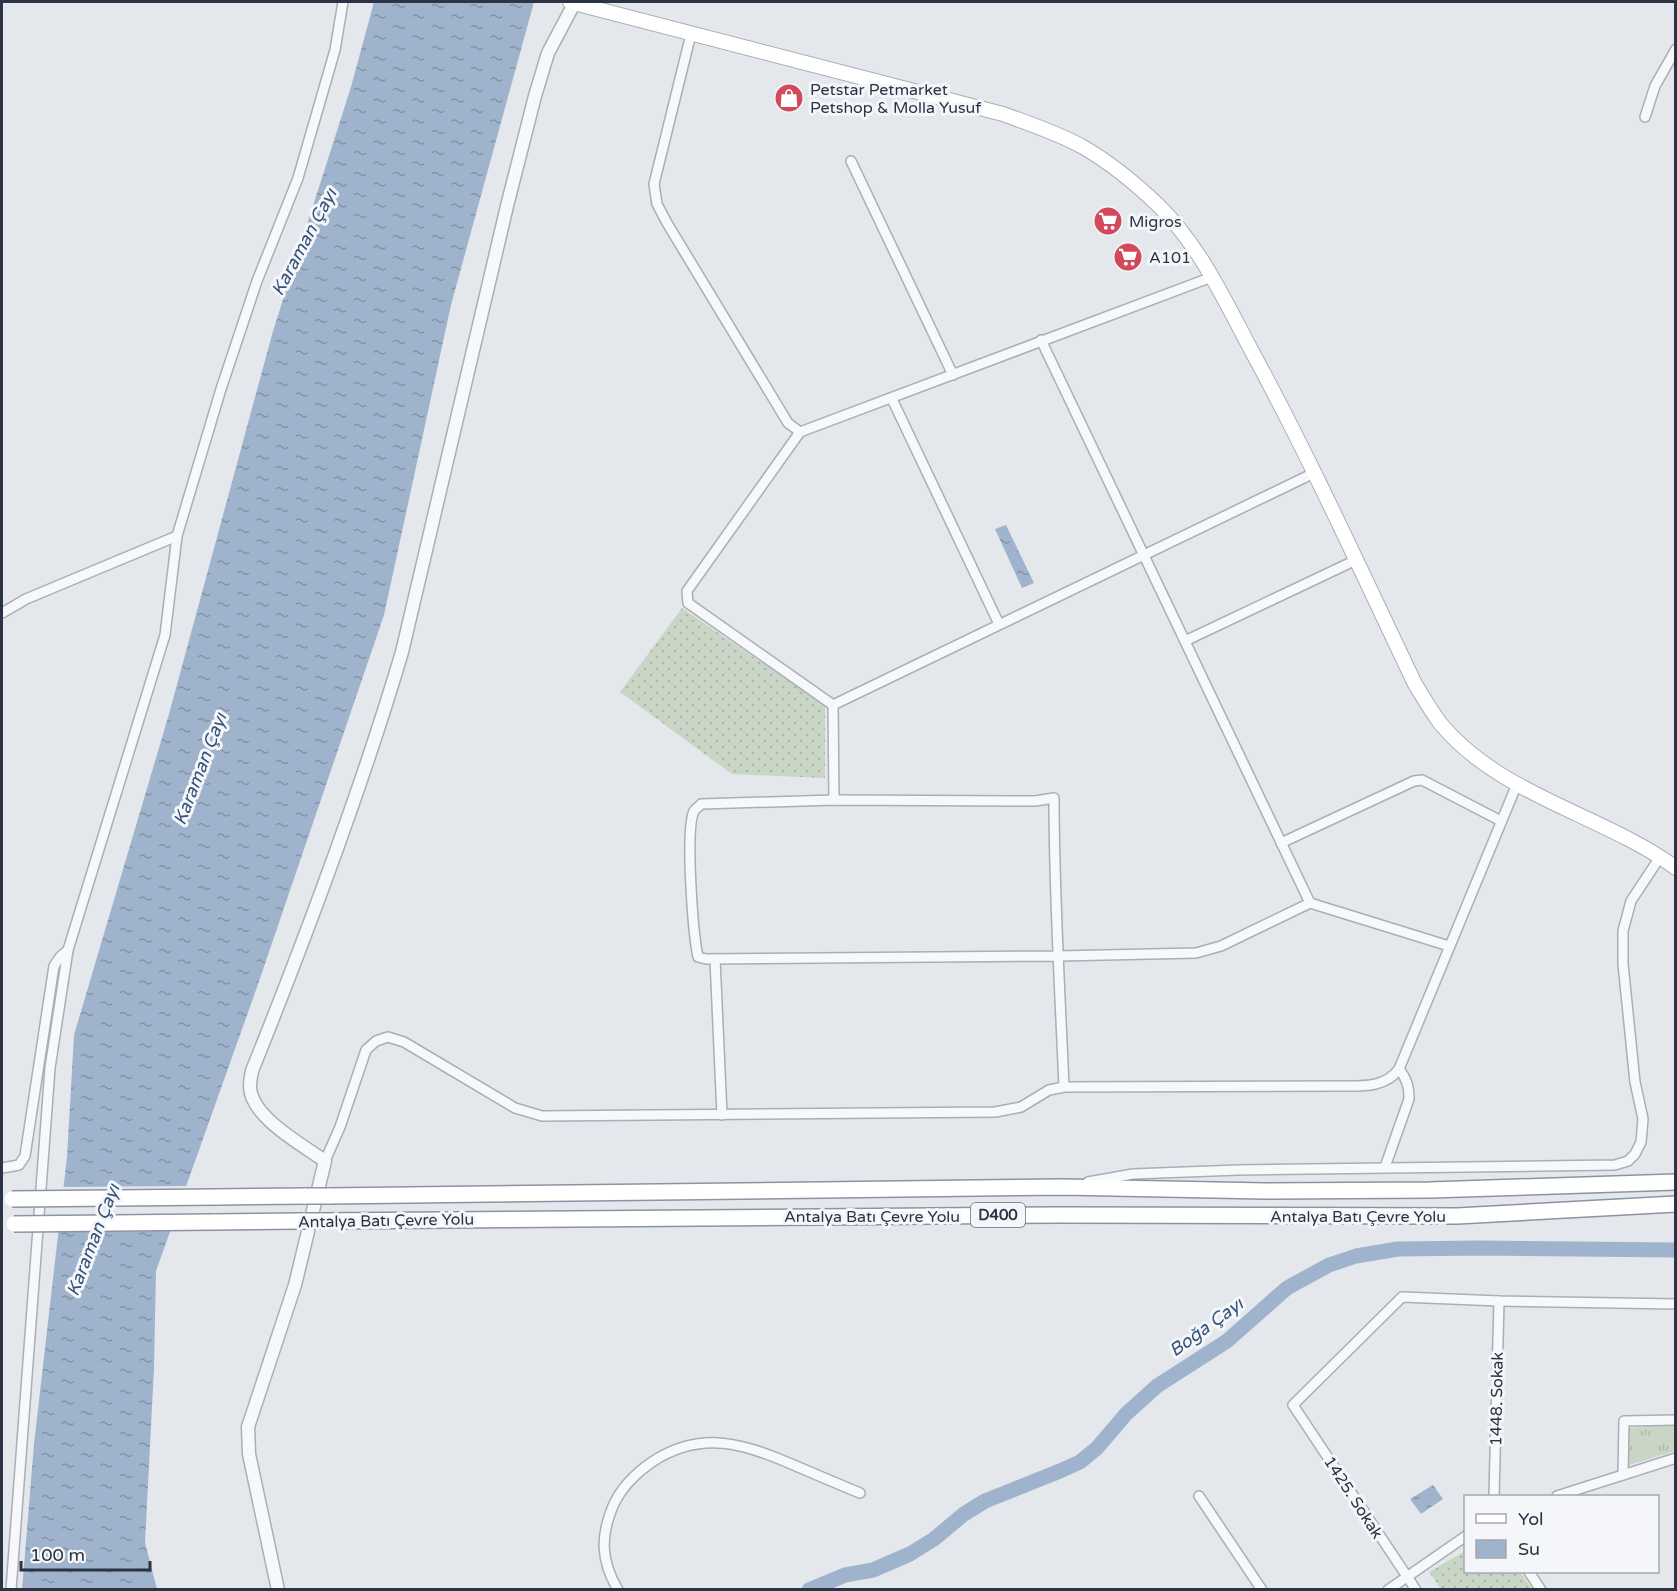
<svg xmlns="http://www.w3.org/2000/svg" width="1677" height="1591" font-family="'Varela Round',sans-serif">
<style>
.grass{fill:url(#grass-dots)}
.park{fill:url(#park-tufts)}
.water{fill:url(#water-ripples)}
.pier{fill:#e4e7ec}
.lines{fill:none;stroke-linecap:round;stroke-linejoin:round}
.river{stroke:#9fb4cc;stroke-width:15}
.minor-casing{stroke:#a9aeb7;stroke-width:12}
.tertiary-casing{stroke:#a9aeb7;stroke-width:15}
.secondary-casing{stroke:#a9aeb7;stroke-width:16}
.trunk-casing{stroke:#8b94a3;stroke-width:18}
.minor{stroke:#f7f8fa;stroke-width:9}
.tertiary{stroke:#f7f8fa;stroke-width:12}
.secondary{stroke:#fff;stroke-width:14}
.trunk{stroke:#fff;stroke-width:15}
.trunk-bridge-casing{stroke:#8b94a3;stroke-width:18;stroke-linecap:butt}
.trunk-bridge{stroke:#fff;stroke-width:15}
.labels{text-anchor:middle;stroke-width:6;stroke-linejoin:round;paint-order:stroke}
.shield{fill:#f4f6f9;stroke:#676e7b;stroke-width:1.5}
.shield-label{font-size:15px;font-weight:bold;fill:#2b3445}
.poi-label{font-size:16px;fill:#2b3445;stroke:#f4f6f9;text-anchor:start}
.street-label{font-size:16px;fill:#2b3445;stroke:#f4f6f9}
.water-label{font-size:18px;font-style:italic;fill:#34527a;stroke:#f4f6f9}
</style>
<defs>
<pattern id="grass-dots" width="8" height="8" patternUnits="userSpaceOnUse" patternTransform="scale(1.5)"><rect width="8" height="8" fill="#c9d6c5"/><path d="M2 2h.1M6 6h.1" fill="none" stroke="#adb8ab" stroke-width="1.8" stroke-linecap="round"/></pattern>
<pattern id="park-tufts" width="24" height="20" patternUnits="userSpaceOnUse" patternTransform="scale(1.5)"><rect width="24" height="20" fill="#c9d6c5"/><path d="M3 7l-1-3M5 7V3M7 7l1-3M15 17l-1-3M17 17v-4M19 17l1-3" fill="none" stroke="#adb8ab"/></pattern>
<pattern id="water-ripples" width="26" height="14" patternUnits="userSpaceOnUse" patternTransform="scale(1.5)"><rect width="26" height="14" fill="#9fb4cc"/><path d="M2 4q2-2 4 0t4 0M15 11q2-2 4 0t4 0" fill="none" stroke="#8293a7"/></pattern>
</defs>
<rect width="100%" height="100%" fill="#e4e7ec"/>
<!-- grass -->
<g class="grass">
<path d="M682 608 825 706V778L732 774 620 692Z"/>
<path d="M1465 1551 1466 1572H1520L1532 1589H1441L1429 1572Z"/>
</g>
<!-- park -->
<path class="park" d="M1675 1423V1451L1626 1466 1629 1428Z"/>
<!-- water -->
<g class="water">
<path d="M374 2H534L451 305 384 615 257 987 156 1271 154 1368 145 1543 157 1589 22 1590 34 1444 67 1157 74 1035 169 714 273 331 351 87Z"/>
<path d="M1006 525 1034 583 1022 588 995 529Z"/>
<path d="M1433 1485 1443 1499 1421 1514 1410 1499Z"/>
</g>
<!-- pier -->
<path class="pier" d="M190 1186 174 1231 55 1232 60 1187Z"/>
<g class="lines">
<!-- river -->
<path class="river" d="M809 1590 845 1575 873 1570 910 1554 934 1539 964 1514 985 1501 1060 1471 1080 1462 1097 1448 1126 1414 1157 1386 1227 1341 1287 1288 1329 1265 1356 1256 1398 1249 1479 1248 1676 1250"/>
<!-- minor casing -->
<g class="minor-casing">
<g id="minor">
<path d="M691 34 654 184 657 204 667 223 788 423 800 432 1212 277"/>
<path d="M1645 117 1655 86 1676 49"/>
<path d="M851 161 953 375"/>
<path d="M1041 340 1310 903"/>
<path d="M892 399 999 624"/>
<path d="M800 432 687 591 688 603 833 705"/>
<path d="M2 613 26 599 177 536 221 389 257 281 298 178 335 50 343 2"/>
<path d="M1185 641 1356 560"/>
<path d="M834 800 833 705 1314 473"/>
<path d="M1281 843 1414 781 1422 780 1501 821"/>
<path d="M715 959 722 1115"/>
<path d="M1064 1087C1060 991 1054 894 1054 798L1035 801 834 800 701 804C699 807 696 808 694 811 685 830 693 933 698 957L706 959 1059 956 1196 953 1221 946 1310 903 1449 946"/>
<path d="M325 1161 340 1127 366 1050 376 1041 388 1037 404 1042 515 1108 542 1116 995 1112 1021 1107 1049 1090 1064 1087 1341 1086C1362 1086 1385 1088 1399 1069L1517 784"/>
<path d="M1385 1167 1409 1099C1409 1087 1407 1079 1399 1069"/>
<path d="M2 1168 19 1165 25 1156 54 966 60 957 68 950"/>
<path d="M1088 1182 1133 1174 1238 1170 1615 1165 1628 1161 1635 1154 1641 1142 1643 1119 1635 1082 1623 964V931L1631 901 1660 857"/>
<path d="M1623 1475 1624 1421 1676 1420"/>
<path d="M1199 1496 1262 1590"/>
<path d="M1494 1496 1499 1301"/>
<path d="M1557 1496 1676 1458"/>
<path d="M1529 1572 1541 1590"/>
<path d="M11 1590 50 1068 68 950 165 635 177 536"/>
<path d="M618 1590C601 1561 600 1537 613 1506 621 1488 636 1473 652 1462 702 1429 745 1444 796 1466 817 1475 838 1484 860 1493"/>
<path d="M1388 1590 1466 1536"/>
<path d="M1416 1590 1293 1405 1402 1297 1499 1301 1676 1304"/>
</g>
</g>
<!-- tertiary casing -->
<g class="tertiary-casing">
<path id="tertiary" d="M278 1590 249 1454 248 1427 295 1285 325 1161C303 1145 250 1117 250 1086 250 1081 251 1076 252 1071 307 934 360 794 402 652L507 206 535 96 548 53 575 2"/>
</g>
<!-- secondary casing -->
<g class="secondary-casing">
<path id="secondary" d="M570 2 1003 114C1030 124 1058 133 1083 147 1109 162 1136 184 1158 205 1199 245 1223 297 1249 346 1309 456 1361 571 1415 684 1423 697 1431 711 1440 723 1500 796 1602 814 1676 868"/>
</g>
<!-- trunk casing -->
<g class="trunk-casing">
<g id="trunk">
<path d="M328 1196 1063 1187 1265 1191 1430 1190 1676 1182"/>
<path d="M217 1197 306 1196"/>
<path d="M320 1221 1060 1215 1457 1216 1676 1204"/>
<path d="M213 1222 299 1221"/>
</g>
</g>
<!-- minor -->
<use href="#minor" class="minor"/>
<!-- tertiary -->
<use href="#tertiary" class="tertiary"/>
<!-- secondary -->
<use href="#secondary" class="secondary"/>
<!-- trunk -->
<use href="#trunk" class="trunk"/>
<!-- trunk-bridge casing -->
<g class="trunk-bridge-casing">
<g id="trunk-bridge">
<path d="M306 1196H328"/>
<path d="M12 1199 217 1197"/>
<path d="M299 1221H320"/>
<path d="M14 1224 213 1222"/>
</g>
</g>
<!-- trunk-bridge -->
<use href="#trunk-bridge" class="trunk-bridge"/>
</g>
<!-- icons -->
<defs>
<g id="shop-disc" transform="scale(1.5)"><circle r="9.5" fill="#d1495b" stroke="#f4f6f9"/><path d="M-5-2.5h2.3a2.7 3.5 0 0 1 5.4 0H5L5.5 6h-11ZM-1.5-2.5h3a1.5 2.3 0 0 0-3 0Z" fill="#fff"/></g>
<g id="supermarket-disc" transform="scale(1.5)"><circle r="9.5" fill="#d1495b" stroke="#f4f6f9"/><path d="M-6-5.5h2.5l.6 2H6L4.5 2H-2.5L-4.4-4H-6ZM-1.5 3.2a1.3 1.3 0 1 0 .1 0ZM3 3.2a1.3 1.3 0 1 0 .1 0Z" fill="#fff"/></g>
</defs>
<g fill-rule="evenodd">
<use href="#shop-disc" x="789" y="98"/>
<use href="#supermarket-disc" x="1108" y="221"/>
<use href="#supermarket-disc" x="1128" y="257"/>
</g>
<g class="labels">
<!-- shield labels -->
<rect class="shield" x="971" y="1203" width="54" height="24" rx="4.5"/>
<g class="shield-label">
<text x="998" y="1220">D400</text>
</g>
<!-- poi labels -->
<g class="poi-label">
<text x="810" y="95">Petstar Petmarket<tspan x="810" dy="18">Petshop &amp; Molla Yusuf</tspan></text>
<text x="1129" y="227">Migros</text>
<text x="1149" y="263">A101</text>
</g>
<!-- street labels -->
<g class="street-label">
<text x="872" y="1222">Antalya Batı Çevre Yolu</text>
<text x="1358" y="1222">Antalya Batı Çevre Yolu</text>
<text transform="translate(386 1220) rotate(-1)" y="6">Antalya Batı Çevre Yolu</text>
<text transform="translate(1496 1399) rotate(-89)" y="6">1448. Sokak</text>
<text transform="translate(1354 1497) rotate(57)" y="6">1425. Sokak</text>
</g>
<!-- water labels -->
<g class="water-label">
<text transform="translate(304 242) rotate(-62)" y="6">Karaman Çayı</text>
<text transform="translate(200 769) rotate(-69)" y="6">Karaman Çayı</text>
<text transform="translate(93 1240) rotate(-69)" y="6">Karaman Çayı</text>
<text transform="translate(1206 1327) rotate(-36)" y="6">Boğa Çayı</text>
</g>
</g>
<!-- border -->
<rect width="1677" height="1591" fill="none" stroke="#2b3445" stroke-width="6"/>
<!-- legend -->
<rect x="1464" y="1495" width="195" height="78" fill="#f4f6f9" stroke="#a4a8b1" stroke-width="1.5"/>
<rect x="1476" y="1514" width="30" height="9" fill="#ffffff" stroke="#a4a8b1" stroke-width="1.5"/>
<text x="1518" y="1525" font-size="18" fill="#2b3445">Yol</text>
<rect x="1476" y="1540" width="30" height="18" fill="url(#water-ripples)" stroke="#a4a8b1" stroke-width="1.5"/>
<text x="1518" y="1555" font-size="18" fill="#2b3445">Su</text>
<!-- scale -->
<path d="M21 1561v9h129v-9" fill="none" stroke="#2b3445" stroke-width="3"/>
<text x="30" y="1561" font-size="18" fill="#2b3445" stroke="#f4f6f9" stroke-width="4.5" paint-order="stroke">100 m</text>
</svg>
